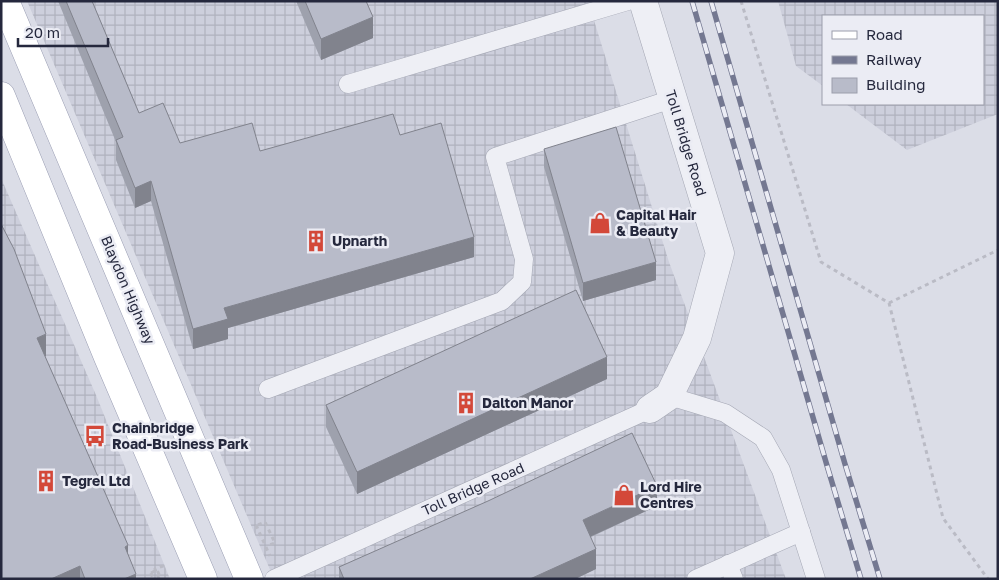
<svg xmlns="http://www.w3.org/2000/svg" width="999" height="580" font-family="'Golos Text',sans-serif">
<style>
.industrial{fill:url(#industrial-grid)}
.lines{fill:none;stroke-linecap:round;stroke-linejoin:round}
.lane-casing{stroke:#a4a7b4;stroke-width:19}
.street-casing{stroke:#a4a7b4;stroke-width:29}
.primary-casing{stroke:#9a9eb3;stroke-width:29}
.path{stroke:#babbc5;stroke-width:3;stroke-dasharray:4 4;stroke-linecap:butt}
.lane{stroke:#eeeff5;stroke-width:18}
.street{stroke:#eeeff5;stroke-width:28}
.primary{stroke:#fff;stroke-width:28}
.rail-casing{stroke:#747891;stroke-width:5.5}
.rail{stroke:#ebecf4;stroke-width:4;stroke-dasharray:11;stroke-linecap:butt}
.path-bridge{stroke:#babbc5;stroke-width:3;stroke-dasharray:4 4;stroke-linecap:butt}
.wall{fill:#9ea1ad}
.shaded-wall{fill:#81838d}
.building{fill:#b8bbc9;stroke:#81838d}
.labels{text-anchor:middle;stroke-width:5;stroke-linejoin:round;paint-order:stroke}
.street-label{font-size:14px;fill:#25283d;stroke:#ebecf4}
.poi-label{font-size:14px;font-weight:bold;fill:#25283d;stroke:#ebecf4;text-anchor:start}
</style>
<defs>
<pattern id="industrial-grid" width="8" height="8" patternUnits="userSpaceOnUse" patternTransform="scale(1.25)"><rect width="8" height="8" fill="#cdcfdc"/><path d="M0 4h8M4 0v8" fill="none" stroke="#b0b2be"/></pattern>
</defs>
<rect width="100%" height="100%" fill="#dbdde7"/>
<!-- industrial -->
<g class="industrial">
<path d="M27 1H588L669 262 786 579H274Z"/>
<path d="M778 1H998V114L907 150 846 104H983V16H823V86L796 66Z"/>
<path d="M1 178 96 395 170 579H1Z"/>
</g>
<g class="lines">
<!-- lane casing -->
<g class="lane-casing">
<g id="lane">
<path d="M348 84 628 1"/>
<path d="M268 389 502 301 522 282 524 259 495 157 672 99"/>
<path d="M669 396 725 413 763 438 781 470 816 579"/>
<path d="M728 564 734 579"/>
<path d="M274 579 650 409"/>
<path d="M696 579 801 532"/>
</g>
</g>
<!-- street casing -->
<g class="street-casing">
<path id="street" d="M643 1 720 253 697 338 669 396 650 409"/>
</g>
<!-- primary casing -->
<g class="primary-casing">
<g id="primary">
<path d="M5 1 249 579"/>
<path d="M1 96 108 357 203 579"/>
</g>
</g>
<!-- path -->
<g class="path">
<path d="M741 1 821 262 889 303 943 518 988 579"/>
<path d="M889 303 998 250"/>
<path d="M258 525 265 522 275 543 269 545 267 543"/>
<path d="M151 573 153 579"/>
<path d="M159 579 155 569 166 565"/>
</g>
<!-- lane -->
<use href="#lane" class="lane"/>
<!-- street -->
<use href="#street" class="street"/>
<!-- primary -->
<use href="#primary" class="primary"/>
<!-- rail casing -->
<g class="rail-casing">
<g id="rail">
<path d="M692 1 828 469 861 579"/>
<path d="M711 1 845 464 880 579"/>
</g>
</g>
<!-- rail -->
<use href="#rail" class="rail"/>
<!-- path-bridge -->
<g class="path-bridge">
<path d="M256 525 270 556"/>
<path d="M151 573 157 570 161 579"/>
</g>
</g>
<!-- wall -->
<g class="wall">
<path d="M58 1H92L139 113 180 143 260 151 400 135 474 257 228 328V339L193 349 151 201 135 208 116 160V142Z"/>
<path d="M296 1H366L373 38 321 60Z"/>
<path d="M544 149 656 280 583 301 544 167Z"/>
<path d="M14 249 46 356H45L128 554 136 579H1Z"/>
<path d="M607 379 357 494 326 427V405Z"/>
<path d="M657 506 591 537 596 569 575 579H339V567Z"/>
</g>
<!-- shaded-wall -->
<g class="shaded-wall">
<path d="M373 17V38L321 60V39Z"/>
<path d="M151 181V201L135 208V188Z"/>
<path d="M474 237V257L228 328V339L193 349V329L224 308Z"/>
<path d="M656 262V280L583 301V283Z"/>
<path d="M46 334V356L37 359V338Z"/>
<path d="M607 357V379L357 494V472Z"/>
<path d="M657 486V506L583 540V520Z"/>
<path d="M128 545V567L125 547Z"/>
<path d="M596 549V569L575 579H530Z"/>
<path d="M80 566V579H51Z"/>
<path d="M136 574V579H124Z"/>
</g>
<!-- building -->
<g class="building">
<path d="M66 1H92L139 113 163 103 180 143 252 123 260 151 393 114 400 135 441 123 474 237 224 308 228 319 193 329 151 181 135 188 116 140 123 137Z"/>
<path d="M305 1H366L373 17 321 39Z"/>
<path d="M616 127 656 262 583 283 544 149Z"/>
<path d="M1 224 14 249 46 334 37 338 128 545 125 547 136 574 124 579H85L80 566 51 579H1Z"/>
<path d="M576 290 607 357 357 472 326 405Z"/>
<path d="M632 433 657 486 583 520 596 549 530 579H344L339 567 488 501Z"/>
</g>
<!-- icons -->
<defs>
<g id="shop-bare" transform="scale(1.725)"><path d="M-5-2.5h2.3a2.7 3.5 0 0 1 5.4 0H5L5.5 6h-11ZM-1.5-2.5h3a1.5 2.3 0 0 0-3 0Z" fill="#d34839" stroke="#ebecf4" stroke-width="2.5" paint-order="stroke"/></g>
<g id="building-bare" transform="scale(1.725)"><path d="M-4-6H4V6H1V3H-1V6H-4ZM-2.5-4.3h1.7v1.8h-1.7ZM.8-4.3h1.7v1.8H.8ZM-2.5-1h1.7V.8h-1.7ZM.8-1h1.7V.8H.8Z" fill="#d34839" stroke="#ebecf4" stroke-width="2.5" paint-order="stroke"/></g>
<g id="bus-bare" transform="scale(1.725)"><path d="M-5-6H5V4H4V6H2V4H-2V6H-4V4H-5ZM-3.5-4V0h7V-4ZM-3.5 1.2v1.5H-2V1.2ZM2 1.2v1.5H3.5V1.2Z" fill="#d34839" stroke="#ebecf4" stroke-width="2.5" paint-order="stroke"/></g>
</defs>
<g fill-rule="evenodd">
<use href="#shop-bare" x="600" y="223"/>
<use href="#building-bare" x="316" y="241"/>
<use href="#building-bare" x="466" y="403"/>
<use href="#bus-bare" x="95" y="436"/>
<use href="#building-bare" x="46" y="481"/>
<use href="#shop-bare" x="624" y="495"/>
</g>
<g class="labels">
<!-- street labels -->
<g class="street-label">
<text transform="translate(686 143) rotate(73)" y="5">Toll Bridge Road</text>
<text transform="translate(128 290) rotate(67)" y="5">Blaydon Highway</text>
<text transform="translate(473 489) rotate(-24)" y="5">Toll Bridge Road</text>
</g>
<!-- poi labels -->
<g class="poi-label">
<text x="616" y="220">Capital Hair<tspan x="616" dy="16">&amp; Beauty</tspan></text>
<text x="332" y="246">Upnarth</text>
<text x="482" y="408">Dalton Manor</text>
<text x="112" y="433">Chainbridge<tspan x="112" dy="16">Road-Business Park</tspan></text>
<text x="62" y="486">Tegrel Ltd</text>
<text x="640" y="492">Lord Hire<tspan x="640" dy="16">Centres</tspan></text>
</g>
</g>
<!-- border -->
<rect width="999" height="580" fill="none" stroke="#25283d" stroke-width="5"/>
<!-- legend -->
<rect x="822" y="15" width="162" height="90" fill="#ebecf4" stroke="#9c9eab"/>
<rect x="832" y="31" width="25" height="8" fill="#ffffff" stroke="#9c9eab"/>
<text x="866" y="40" font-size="15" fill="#25283d">Road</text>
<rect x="832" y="56" width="25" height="8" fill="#747891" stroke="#9c9eab"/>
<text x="866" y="65" font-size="15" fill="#25283d">Railway</text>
<rect x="832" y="78" width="25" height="15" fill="#b8bbc9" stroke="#9c9eab"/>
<text x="866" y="90" font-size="15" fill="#25283d">Building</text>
<!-- scale -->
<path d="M18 38v8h90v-8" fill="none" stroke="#25283d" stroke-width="2.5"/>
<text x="25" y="38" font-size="15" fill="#25283d" stroke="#ebecf4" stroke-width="4" paint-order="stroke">20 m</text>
</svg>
